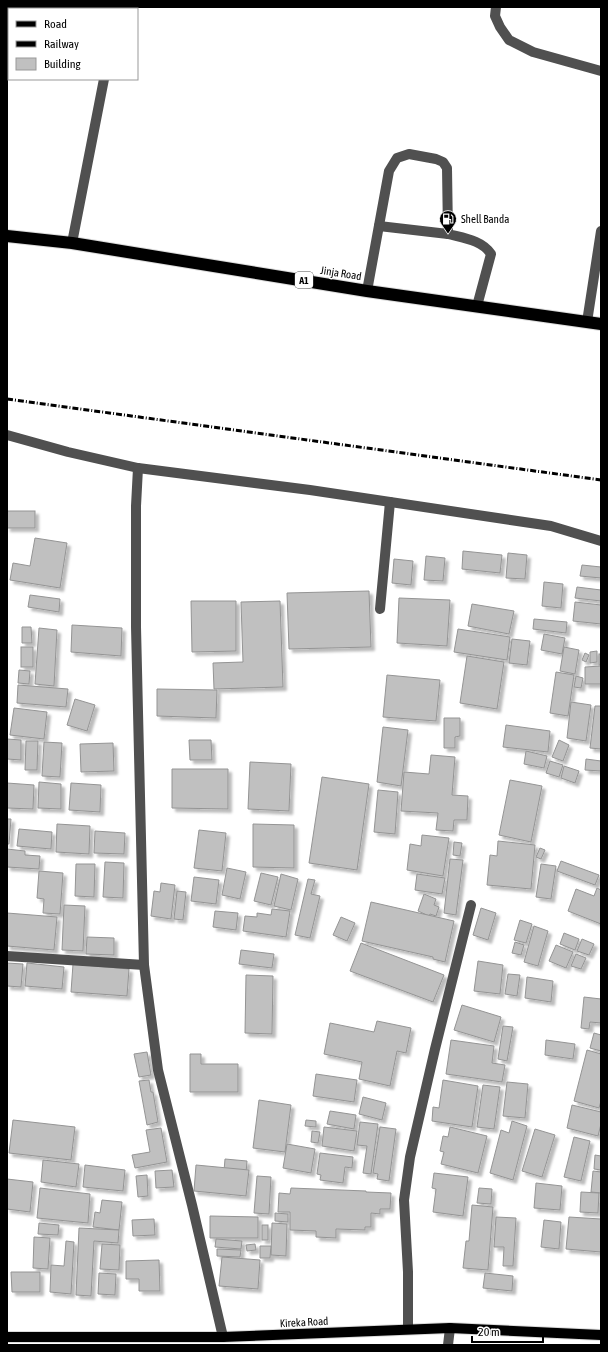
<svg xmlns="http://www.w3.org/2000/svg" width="608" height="1352" font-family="'Asap Condensed',sans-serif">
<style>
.building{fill:#c0c0c0;stroke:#949494;filter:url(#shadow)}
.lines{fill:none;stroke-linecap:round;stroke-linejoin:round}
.major-casing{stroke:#dbdbdb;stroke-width:12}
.highway-casing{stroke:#dbdbdb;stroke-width:14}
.minor{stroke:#505050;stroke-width:10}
.major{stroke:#000;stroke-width:10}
.highway{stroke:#000;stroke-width:12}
.rail{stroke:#000;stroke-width:3;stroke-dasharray:6 2 1 2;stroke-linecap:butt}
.labels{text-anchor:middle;stroke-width:3;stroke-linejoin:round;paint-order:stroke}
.shield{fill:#fff;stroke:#4c4c4c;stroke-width:1}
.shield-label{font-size:10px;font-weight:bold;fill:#000}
.poi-label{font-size:11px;fill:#000;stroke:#fff;text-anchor:start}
.street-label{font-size:11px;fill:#000;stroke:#fff}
</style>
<defs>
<filter id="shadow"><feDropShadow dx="3.5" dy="3.5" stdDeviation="1" flood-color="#0004"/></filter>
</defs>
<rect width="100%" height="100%" fill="#fff"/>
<!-- building -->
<g class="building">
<rect x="7" y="511" width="28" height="17"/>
<path d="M35 538 67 543 60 588 10 580 13 563 30 566Z"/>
<path d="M463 551 502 555 500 573 462 569Z"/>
<path d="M508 553 527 555 525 579 506 578Z"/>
<path d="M426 556 445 558 443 581 424 580Z"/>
<path d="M394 559 413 561 411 585 392 583Z"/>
<path d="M582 565 601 567V578L580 576Z"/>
<path d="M544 582 563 584 561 608 542 606Z"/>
<path d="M577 587 601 590V601L575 598Z"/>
<path d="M369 591 371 647 289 649 287 593Z"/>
<path d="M30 595 60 599 59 612 28 607Z"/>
<path d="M399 598 450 600 447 646 397 643Z"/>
<path d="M191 601H236V651L192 652Z"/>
<path d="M280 601 283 687 214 689 213 663 243 662 241 602Z"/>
<path d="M575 602 601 605V624L573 621Z"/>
<path d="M472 604 514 611 509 634 468 626Z"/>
<path d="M534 619 567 622 566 633 533 629Z"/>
<path d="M72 625 122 628 121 656 71 652Z"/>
<path d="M22 627H31L32 643H22Z"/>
<path d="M39 628 57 630 54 686 35 684Z"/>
<path d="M458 629 510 637 507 660 454 652Z"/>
<path d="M544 634 565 638 562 654 541 650Z"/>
<path d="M512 639 530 641 527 665 509 663Z"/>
<rect x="21" y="647" width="12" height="20"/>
<path d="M564 647 579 650 575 674 560 671Z"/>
<path d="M597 651V662L590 663V652Z"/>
<path d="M585 653 589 655 586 662 582 660Z"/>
<rect x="599" y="654" width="2" height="11"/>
<path d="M467 656 504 662 497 709 460 703Z"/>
<path d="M601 666V684H585V667Z"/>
<path d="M19 670 30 671 29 684 18 683Z"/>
<path d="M556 672 574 675 568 716 550 713Z"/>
<path d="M387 675 440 680 436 721 383 717Z"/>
<path d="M576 676 583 678 581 688 574 687Z"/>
<path d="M18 685 68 689 66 707 17 703Z"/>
<path d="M157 689 217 690 216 718 157 716Z"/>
<path d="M75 699 95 705 87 731 67 725Z"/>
<path d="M571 702 591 705 586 741 567 738Z"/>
<path d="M595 706H601V749L590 748Z"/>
<path d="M14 708 47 712 44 739 10 735Z"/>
<path d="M444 718H460V736L455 737V748H444Z"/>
<path d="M506 725 550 731 548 752 503 747Z"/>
<path d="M383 727 408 730 401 786 377 782Z"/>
<path d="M7 739 21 740V760L7 759Z"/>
<path d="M189 740H211L212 760H190Z"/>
<path d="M559 740 569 745 563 761 552 757Z"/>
<path d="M26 741H38L37 770H25Z"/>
<path d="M44 742 62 743 60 777 42 776Z"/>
<path d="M113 743 114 771 81 772 80 744Z"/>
<path d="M526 751 547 756 544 768 524 764Z"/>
<path d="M431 755 455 757 452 795 468 796 467 820H454L453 831 436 830 438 813 401 811 404 772 429 774Z"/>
<path d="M586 759 601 761V771L585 770Z"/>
<path d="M550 761 563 765 559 777 546 773Z"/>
<path d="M250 762 291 764 289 811 248 809Z"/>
<path d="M564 766 579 771 575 783 561 778Z"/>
<path d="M172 769H228V809L172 808Z"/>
<path d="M322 777 369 784 357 870 309 863Z"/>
<path d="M510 780 542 786 531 842 499 835Z"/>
<path d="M39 782 61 784V809L38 808Z"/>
<path d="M7 783 34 785 33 809 7 808Z"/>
<path d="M71 783 101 785 100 812 69 810Z"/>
<path d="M378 790 398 792 395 834 374 832Z"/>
<path d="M7 819H11L9 844H7Z"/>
<path d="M57 824 90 826 89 854 56 852Z"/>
<path d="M253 824 294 825V868L253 867Z"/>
<path d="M19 829 52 832 51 849 17 846Z"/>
<path d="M199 830 226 833 222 871 194 868Z"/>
<path d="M95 831 125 833 124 854 94 853Z"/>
<path d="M422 835 449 838 443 876 407 870 410 844 421 846Z"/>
<path d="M498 841 535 845 531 889 487 885 490 855 497 856Z"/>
<path d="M454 842 462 843 460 856 453 855Z"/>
<path d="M540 848 545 850 541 859 536 857Z"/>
<path d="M7 849 25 851V855L40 856 39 869 7 867Z"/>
<path d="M450 859 463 860 456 915 444 913Z"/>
<path d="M561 861 599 875 595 885 557 871Z"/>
<path d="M105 862 124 863 123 898 103 897Z"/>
<path d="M76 864H95L94 897 75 896Z"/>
<path d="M541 864 556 866 551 899 536 897Z"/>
<path d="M227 868 246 872 240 899 222 895Z"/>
<path d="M39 871 63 873 60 914 43 913 44 899 37 898Z"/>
<path d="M261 873 278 877 271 905 254 901Z"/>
<path d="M281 874 298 879 291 910 274 906Z"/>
<path d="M417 874 445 878 442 894 415 890Z"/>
<path d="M194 877 219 880 216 904 191 901Z"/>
<path d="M308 879 315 880 311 894 320 896 310 938 295 935Z"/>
<path d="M161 883 175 885 171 919 151 916 154 891 160 892Z"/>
<path d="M597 888 601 890V924L568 911 576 889 594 896Z"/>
<path d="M177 891 186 892 183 920 174 919Z"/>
<path d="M424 894 436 899 434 905 439 907 436 916 430 914 429 916 418 911Z"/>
<path d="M371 902 454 921 445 962 433 959V957L362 941Z"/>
<path d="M64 905 85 906 83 951 62 950Z"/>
<path d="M481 908 496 913 488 940 473 935Z"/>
<path d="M272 909 290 911 286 937 243 931 245 916 257 917V913L271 915Z"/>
<path d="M215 911 238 913 236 930 213 927Z"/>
<path d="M7 913 57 917 54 950 7 946Z"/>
<path d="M341 917 355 923 347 941 333 935Z"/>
<path d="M520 920 532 924 526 943 514 940Z"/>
<path d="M534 926 548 931 538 966 524 962Z"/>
<path d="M564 933 579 939 575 950 560 944Z"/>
<path d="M87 937 114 938V955L86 954Z"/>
<path d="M582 939 594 944 589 955 577 951Z"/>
<path d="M515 942 524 945 521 955 512 953Z"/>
<path d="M361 943 444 975 433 1002 350 971Z"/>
<path d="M556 945 573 952 566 968 549 961Z"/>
<path d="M241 950 274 954 272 968 239 964Z"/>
<path d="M576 954 586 958 581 969 571 966Z"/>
<path d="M478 961 503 965 500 994 474 991Z"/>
<path d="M7 963 23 964 21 987 7 986Z"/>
<path d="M27 963 64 967 62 989 25 986Z"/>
<path d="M73 964 129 969 127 996 71 992Z"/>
<path d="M508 974 520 975 517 996 505 994Z"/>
<path d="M246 975 273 976 272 1034 245 1033Z"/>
<path d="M527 977 553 981 551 1002 525 998Z"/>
<path d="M584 997 601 999V1023L590 1022 589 1029 581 1028Z"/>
<path d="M462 1005 501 1017 494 1042 454 1030Z"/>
<path d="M377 1021 411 1028 406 1053 397 1051 390 1086 359 1079 362 1062 324 1054 330 1023 374 1032Z"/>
<path d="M503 1026 513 1027 507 1061 498 1059Z"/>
<path d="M594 1033 601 1035V1051L590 1048Z"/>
<path d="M451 1040 494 1046 492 1063 505 1065 502 1082 446 1074Z"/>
<path d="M546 1040 575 1044 573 1059 545 1055Z"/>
<path d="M587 1050 601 1054V1101L599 1108 574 1101Z"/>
<path d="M147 1052 151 1075 139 1077 134 1054Z"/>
<path d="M190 1054H201V1064H238V1092H190Z"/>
<path d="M316 1074 357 1080 354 1102 313 1096Z"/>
<path d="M149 1080 151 1092H153L158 1122 147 1125 139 1081Z"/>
<path d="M443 1080 478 1086 472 1127 432 1121 433 1107 439 1108Z"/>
<path d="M507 1082 528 1084 525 1118 503 1116Z"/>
<path d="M483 1085 500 1087 494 1129 477 1127Z"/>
<path d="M363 1097 386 1103 382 1120 359 1114Z"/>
<path d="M259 1100 291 1105 285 1152 253 1148Z"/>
<path d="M572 1105 601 1112V1124L598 1136 567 1128Z"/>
<path d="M330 1111 356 1115 354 1129 327 1124Z"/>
<path d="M13 1120 75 1127 71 1160 9 1153Z"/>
<path d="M306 1120 316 1121V1127L305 1126Z"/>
<path d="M512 1121 527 1126 513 1180 490 1173 501 1130 509 1133Z"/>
<path d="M360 1122 378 1124 371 1174 363 1173 367 1146 357 1145Z"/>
<path d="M324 1127 357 1131 354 1151 322 1146Z"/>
<path d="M380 1127 396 1129 389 1181 377 1179 378 1174 373 1173Z"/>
<path d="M450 1127 487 1136 478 1173 441 1164 444 1152 440 1151 443 1136 448 1137Z"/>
<path d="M161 1128 167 1162 135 1168 132 1155 150 1152 146 1130Z"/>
<path d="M535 1129 555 1135 542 1177 522 1171Z"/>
<path d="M312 1131 320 1132 318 1143 311 1142Z"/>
<path d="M574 1137 590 1141 581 1181 564 1177Z"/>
<path d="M287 1144 315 1149 311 1173 283 1168Z"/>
<path d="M320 1153 353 1157 352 1168 345 1167 343 1183 320 1180 321 1175 317 1174Z"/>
<path d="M595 1155 601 1156V1170L594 1169Z"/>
<path d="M225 1159 247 1161 246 1173 224 1171Z"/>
<path d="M43 1160 79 1164 76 1187 41 1182Z"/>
<path d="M85 1165 125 1170 123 1191 83 1187Z"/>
<path d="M196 1165 249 1170 246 1196 194 1191Z"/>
<path d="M172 1170 174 1187 156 1188 155 1171Z"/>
<path d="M593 1171 601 1172V1193L591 1192Z"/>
<path d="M434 1173 468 1177 463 1216 433 1212 436 1189 432 1188Z"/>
<path d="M147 1175 148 1196 138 1197 136 1176Z"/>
<path d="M257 1176 271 1177 269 1214 254 1213Z"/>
<path d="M7 1179 33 1182 30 1212 7 1209Z"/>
<path d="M536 1183 562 1186 560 1210 534 1208Z"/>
<path d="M40 1188 90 1194 88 1223 37 1218Z"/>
<path d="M291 1188 366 1191V1192L391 1193 390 1209H380V1214L371 1213V1227H365V1230L336 1229V1238L316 1237V1231L290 1230V1212H278L279 1193 290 1194Z"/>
<path d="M479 1188 492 1189 491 1204 477 1203Z"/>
<path d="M581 1192 599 1193 598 1213 580 1212Z"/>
<path d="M102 1200 122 1202 119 1230 93 1227 95 1212 100 1213Z"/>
<path d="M472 1205 493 1207 488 1270 463 1268 466 1241H469Z"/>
<path d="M275 1213 288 1214V1222L275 1221Z"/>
<path d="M210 1216 258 1217V1238H210Z"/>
<path d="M496 1217 516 1218 513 1266H503L504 1247H494Z"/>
<path d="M569 1217 601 1219V1252L566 1249Z"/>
<path d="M154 1219 155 1235 133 1236 132 1220Z"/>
<path d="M544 1220 561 1222 559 1249 541 1247Z"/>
<path d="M39 1223 59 1225 58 1235 38 1234Z"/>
<path d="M272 1223 287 1224 286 1256 271 1255Z"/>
<rect x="262" y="1225" width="6" height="15"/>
<path d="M79 1228 119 1230 118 1243 94 1241 91 1296 76 1295Z"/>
<path d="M34 1237 50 1238 48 1269 33 1268Z"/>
<path d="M216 1239 242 1241 241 1249 215 1247Z"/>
<path d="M66 1241 74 1242 71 1294 50 1292 51 1265 64 1266Z"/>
<path d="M102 1244 120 1245 119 1270 100 1269Z"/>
<path d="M255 1244 256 1250 247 1251 246 1245Z"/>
<path d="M260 1246H271L270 1258H260Z"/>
<path d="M217 1249 241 1250 240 1257 217 1256Z"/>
<path d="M222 1257 260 1260 258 1289 219 1286Z"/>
<path d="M159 1260 160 1291H139V1279H126V1261Z"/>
<path d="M11 1272H40V1292H12Z"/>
<path d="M99 1273 116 1274 115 1295 98 1294Z"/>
<path d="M485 1273 513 1276 512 1291 483 1288Z"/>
</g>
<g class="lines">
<!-- major casing -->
<g class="major-casing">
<path id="major" d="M7 1337H223L450 1328 601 1335"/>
</g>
<!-- highway casing -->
<g class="highway-casing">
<path id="highway" d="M7 236 72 243 367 291 601 324"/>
</g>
<!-- minor -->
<g class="minor">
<path d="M496 7 495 16 500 27 509 40 533 52 601 71"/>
<path d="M117 9 118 7"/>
<path d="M379 226 448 234"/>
<path d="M72 243 104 79"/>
<path d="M367 291 389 171 397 158 409 154 436 159 443 162 447 168 448 234C463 238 482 240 491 254L477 306"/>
<path d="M587 322 601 231"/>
<path d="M7 435 68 452 138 468"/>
<path d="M380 609 390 502"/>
<path d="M7 956 144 965"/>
<path d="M408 1329V1272L404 1200 410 1157 435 1049 471 905"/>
<path d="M223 1337 192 1205 158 1070 144 965 136 627V506L138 468 310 490 551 526 601 541"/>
<path d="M448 1345 450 1328"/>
</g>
<!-- major -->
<use href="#major" class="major"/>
<!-- highway -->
<use href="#highway" class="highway"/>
<!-- rail -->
<path class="rail" d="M7 399 601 480"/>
</g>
<!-- icons -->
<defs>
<g id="fuel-pin" transform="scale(0.9)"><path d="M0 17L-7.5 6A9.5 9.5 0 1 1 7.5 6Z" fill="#000" stroke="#fff"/><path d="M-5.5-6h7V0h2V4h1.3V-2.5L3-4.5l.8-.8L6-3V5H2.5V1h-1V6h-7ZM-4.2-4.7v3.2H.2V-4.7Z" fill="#fff"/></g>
</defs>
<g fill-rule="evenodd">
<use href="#fuel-pin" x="448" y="219"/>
</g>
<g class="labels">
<!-- shield labels -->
<rect class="shield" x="295" y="272" width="18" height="16" rx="3"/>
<g class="shield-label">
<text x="304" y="284">A1</text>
</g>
<!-- poi labels -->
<g class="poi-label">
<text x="461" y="223">Shell Banda</text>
</g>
<!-- street labels -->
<g class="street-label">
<text transform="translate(341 273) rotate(9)" y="4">Jinja Road</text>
<text transform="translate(304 1322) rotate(-3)" y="4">Kireka Road</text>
</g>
</g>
<!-- border -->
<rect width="608" height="1352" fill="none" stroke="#000000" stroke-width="16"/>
<!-- legend -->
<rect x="8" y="8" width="130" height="72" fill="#ffffff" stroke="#999999"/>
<rect x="16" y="21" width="20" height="6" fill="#000000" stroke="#999999"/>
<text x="44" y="28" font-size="12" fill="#000000">Road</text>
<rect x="16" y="41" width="20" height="6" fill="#000000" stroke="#999999"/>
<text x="44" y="48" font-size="12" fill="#000000">Railway</text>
<rect x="16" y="58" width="20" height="12" fill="#c0c0c0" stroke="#999999"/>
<text x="44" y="68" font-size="12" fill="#000000">Building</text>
<!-- scale -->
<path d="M472 1336v6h71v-6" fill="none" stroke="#000000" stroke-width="2"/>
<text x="478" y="1336" font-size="12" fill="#000000" stroke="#ffffff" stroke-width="3" paint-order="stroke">20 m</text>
</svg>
